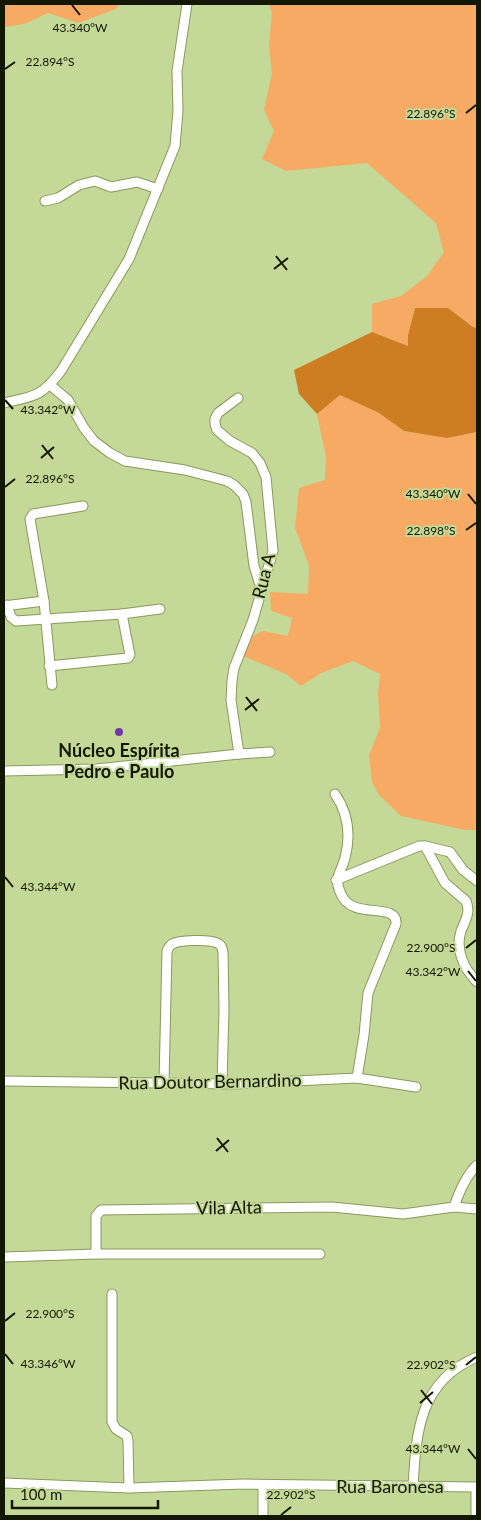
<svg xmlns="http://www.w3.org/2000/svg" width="481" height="1520" font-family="Lato,sans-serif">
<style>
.green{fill:#f7aa63}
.forest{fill:#cf7d23}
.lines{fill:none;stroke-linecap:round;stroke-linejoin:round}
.street-casing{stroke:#889a5c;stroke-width:11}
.street{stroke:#fff;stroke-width:9}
.ticks{fill:none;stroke:#121801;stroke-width:2}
.poi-dot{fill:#7138ae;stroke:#c4d897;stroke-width:2}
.labels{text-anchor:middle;stroke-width:4;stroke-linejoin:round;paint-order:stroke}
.street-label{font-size:18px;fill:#121801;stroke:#c4d897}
.poi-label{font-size:18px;font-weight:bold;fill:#121801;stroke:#c4d897}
.ticks-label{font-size:12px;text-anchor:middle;fill:#121801;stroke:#c4d897;stroke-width:4;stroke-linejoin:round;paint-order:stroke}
</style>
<rect width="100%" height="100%" fill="#c4d897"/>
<!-- green -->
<g class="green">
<path d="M4 4H120L116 9 78 23 48 13 24 24 4 27Z"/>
<path d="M269 4H477V328L473 327 448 308H415L408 335V346L372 332V304L401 296 427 276 444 252 436 223 367 163 286 171 262 159 274 131 264 110 272 73 269 45 272 13Z"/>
<path d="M340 395 379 413 404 431 447 438 477 432V830H465L401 816 379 795 372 782 369 755 380 728 378 694 380 674 353 661 321 673 301 686 286 674 243 656 249 638 263 631 288 636 292 618 271 611 270 592 308 594 309 566 295 528 299 488 325 480 326 457 317 414Z"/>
</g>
<!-- forest -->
<path class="forest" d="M415 308H448L473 327 477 328V432L447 438 404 431 379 413 340 395 317 414 299 394 294 370 372 332 408 346V335Z"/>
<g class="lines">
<!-- street casing -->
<g class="street-casing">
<g id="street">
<path d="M45 201 58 198 79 185 95 181 111 187 137 182 158 189"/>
<path d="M50 385 68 400 84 428 94 441 110 453 125 461 185 470 227 481 234 485 243 494 246 502 254 566 261 588"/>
<path d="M238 398 218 413 215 419V424L217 430 230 441 252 453 260 463 266 477 273 551 253 620 234 668 232 681 231 700 239 754"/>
<path d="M4 403C35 396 41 397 61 371L129 259 175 146 178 111 177 71 187 4"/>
<path d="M7 605 11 617 16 621 122 614 160 609"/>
<path d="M4 606 44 601"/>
<path d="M49 666 128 658 130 655 122 614"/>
<path d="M52 685 44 601 30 519 33 514 83 506"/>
<path d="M4 771 96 769 239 754 270 752"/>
<path d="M335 794C348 813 351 835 345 858 341 873 333 878 341 894 352 921 398 901 396 924L368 993 364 1035 357 1078"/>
<path d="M425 846 450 852 463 870 477 881"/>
<path d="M336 880 419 846H425L445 883 466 901C471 912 465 921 461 931 455 950 464 969 477 982"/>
<path d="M4 1081 236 1084 357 1078 416 1087"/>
<path d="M164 1083 167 951C169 947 169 946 172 944 179 940 209 939 217 943 221 944 222 948 223 952L224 1009 222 1084"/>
<path d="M454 1207C459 1192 465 1177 477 1165"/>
<path d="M96 1254V1216L101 1210 332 1207 403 1214 454 1207 477 1209"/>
<path d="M4 1257 96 1254H320"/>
<path d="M112 1294V1422L116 1429 127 1436 128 1441 129 1488"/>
<path d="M4 1483 129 1488 243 1484 477 1487"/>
<path d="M263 1485V1516"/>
<path d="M413 1487C416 1433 419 1381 477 1357"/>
<path d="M476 1516V1487"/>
</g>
</g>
<!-- street -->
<use href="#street" class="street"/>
</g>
<!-- ticks -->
<path class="ticks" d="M72 5 80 15M5 69 15 62M466 113 476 105M276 256 287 270M274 269 288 258M5 400 13 409M42 445 53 459M41 458 54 447M5 487 15 479M468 494 476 504M466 530 476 523M246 697 257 711M245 710 259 699M5 877 13 887M466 948 476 940M468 971 476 981M217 1138 228 1152M216 1151 229 1140M5 1321 15 1313M5 1354 13 1364M466 1365 476 1357M421 1390 432 1404M420 1403 433 1392M468 1449 476 1459M281 1515 291 1507"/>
<!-- markers -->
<circle class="poi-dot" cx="119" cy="732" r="5"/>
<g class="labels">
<!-- street labels -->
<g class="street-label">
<text transform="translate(264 576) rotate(-76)" y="6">Rua A</text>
<text transform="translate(210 1082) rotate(-1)" y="6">Rua Doutor Bernardino</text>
<text transform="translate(229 1208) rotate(-1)" y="6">Vila Alta</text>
<text x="390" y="1493">Rua Baronesa</text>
</g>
<!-- poi labels -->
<g class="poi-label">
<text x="119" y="757">Núcleo Espírita<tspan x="119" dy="21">Pedro e Paulo</tspan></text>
</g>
</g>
<g class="ticks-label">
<text x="80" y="32">43.340°W</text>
<text x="50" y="66">22.894°S</text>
<text x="431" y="118">22.896°S</text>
<text x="48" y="414">43.342°W</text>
<text x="50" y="483">22.896°S</text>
<text x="433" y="498">43.340°W</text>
<text x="431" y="535">22.898°S</text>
<text x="48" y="891">43.344°W</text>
<text x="431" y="952">22.900°S</text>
<text x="433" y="976">43.342°W</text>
<text x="50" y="1318">22.900°S</text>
<text x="48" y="1368">43.346°W</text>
<text x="431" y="1369">22.902°S</text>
<text x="433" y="1453">43.344°W</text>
<text x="291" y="1499">22.902°S</text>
</g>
<!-- border -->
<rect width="481" height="1520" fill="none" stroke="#121801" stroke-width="10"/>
<!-- scale -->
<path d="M12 1500v8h146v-8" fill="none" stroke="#121801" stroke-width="2.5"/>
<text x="20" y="1500" font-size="15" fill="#121801" stroke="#c4d897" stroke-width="4" paint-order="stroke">100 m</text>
</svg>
